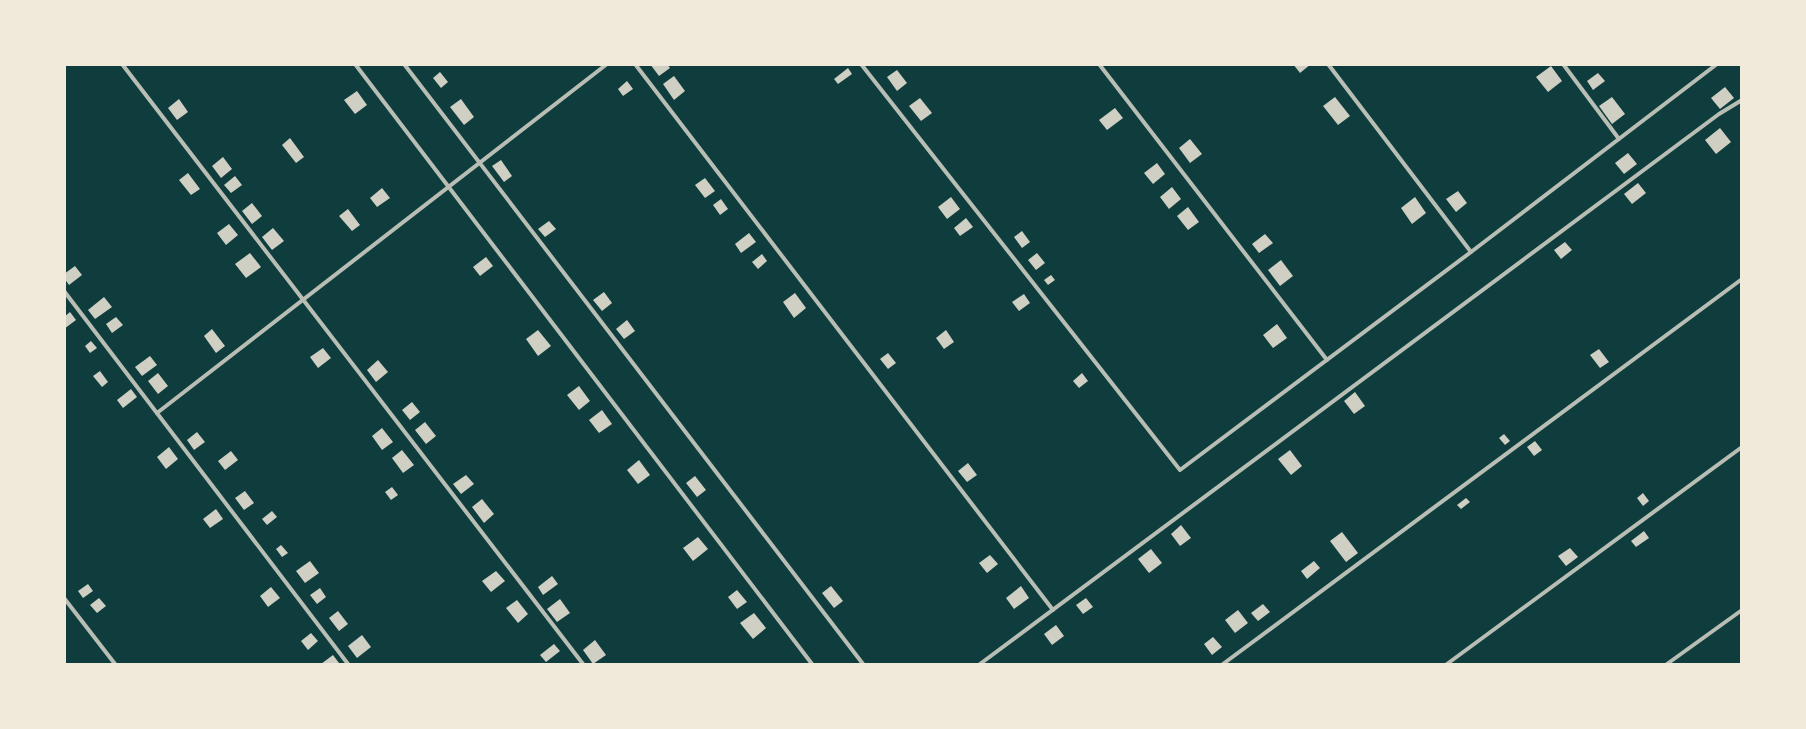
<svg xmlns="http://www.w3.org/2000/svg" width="1806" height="729" font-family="Literata,serif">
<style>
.building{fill:#cfcfc3}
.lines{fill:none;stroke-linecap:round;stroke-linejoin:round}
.service{stroke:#b8beb3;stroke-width:4}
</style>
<rect width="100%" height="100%" fill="#0f3d3e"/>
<!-- building -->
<g class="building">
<path d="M650 64H667L670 68 659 76Z"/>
<path d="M1293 64H1311L1300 73Z"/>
<path d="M1551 66 1562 81 1548 92 1536 77Z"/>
<path d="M848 68 852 74 838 84 834 79Z"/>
<path d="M897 70 907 83 897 91 887 77Z"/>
<path d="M440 72 448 82 441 88 433 78Z"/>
<path d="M1598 73 1605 81 1593 90 1587 81Z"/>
<path d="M674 76 685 91 674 100 663 84Z"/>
<path d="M627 81 633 89 623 96 618 89Z"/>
<path d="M1725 87 1734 98 1720 109 1711 98Z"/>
<path d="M357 91 367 105 355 114 344 100Z"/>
<path d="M1335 97 1350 116 1338 125 1323 106Z"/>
<path d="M1612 97 1625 114 1612 124 1599 106Z"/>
<path d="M920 98 932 113 921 121 909 106Z"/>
<path d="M179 99 188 112 177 120 168 108Z"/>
<path d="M461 99 474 117 464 125 450 107Z"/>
<path d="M1115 108 1123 118 1107 130 1099 120Z"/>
<path d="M1720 128 1731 142 1716 154 1705 140Z"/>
<path d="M290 138 304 157 296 163 282 145Z"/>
<path d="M1190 139 1202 154 1190 163 1179 148Z"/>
<path d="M1628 153 1637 164 1624 174 1615 163Z"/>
<path d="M223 157 232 169 221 178 212 166Z"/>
<path d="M501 160 512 176 504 182 492 166Z"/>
<path d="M1157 163 1165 174 1153 184 1144 173Z"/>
<path d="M188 173 200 189 191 195 179 180Z"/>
<path d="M235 176 242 185 231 193 224 185Z"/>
<path d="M705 178 715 191 705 198 695 185Z"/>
<path d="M1638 183 1646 193 1632 204 1624 194Z"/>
<path d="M1172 187 1181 199 1169 209 1160 197Z"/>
<path d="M382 188 390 198 377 207 370 198Z"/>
<path d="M1458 191 1467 203 1456 212 1446 199Z"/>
<path d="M951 197 960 209 947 219 938 207Z"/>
<path d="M1415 197 1426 213 1412 224 1401 208Z"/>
<path d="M721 199 728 209 720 215 713 205Z"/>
<path d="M252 203 262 216 252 224 242 211Z"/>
<path d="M1188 207 1199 222 1188 230 1177 216Z"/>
<path d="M348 209 360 225 352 231 339 216Z"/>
<path d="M966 218 973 227 960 236 954 228Z"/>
<path d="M549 221 556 229 545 237 538 229Z"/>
<path d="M229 224 238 235 226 245 217 233Z"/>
<path d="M273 228 284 241 272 250 262 237Z"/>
<path d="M1022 231 1030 242 1022 248 1014 237Z"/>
<path d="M749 233 756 242 741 253 735 244Z"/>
<path d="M1265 234 1273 243 1259 253 1252 244Z"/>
<path d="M1565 242 1572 250 1561 259 1554 250Z"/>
<path d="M250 253 261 267 246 278 235 264Z"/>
<path d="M1037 253 1045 263 1036 270 1028 260Z"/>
<path d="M762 254 767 261 758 269 752 262Z"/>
<path d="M486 257 493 266 480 276 473 267Z"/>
<path d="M1281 260 1293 276 1280 286 1268 270Z"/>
<path d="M75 266 82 275 69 285 64 278V274Z"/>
<path d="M1051 275 1055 280 1048 285 1044 280Z"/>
<path d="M604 292 612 303 602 311 593 300Z"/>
<path d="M795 293 806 308 794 318 783 302Z"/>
<path d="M1024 294 1030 303 1019 311 1012 302Z"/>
<path d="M104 297 112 307 95 319 88 310Z"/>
<path d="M70 312 76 320 64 329V317Z"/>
<path d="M116 317 123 325 112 333 106 324Z"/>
<path d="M627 320 635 331 624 339 616 329Z"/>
<path d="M1277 324 1287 338 1273 348 1263 335Z"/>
<path d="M212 329 225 346 216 353 204 336Z"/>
<path d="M538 330 551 346 538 356 526 339Z"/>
<path d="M946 330 954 342 944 349 936 338Z"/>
<path d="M91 341 97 348 90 353 85 346Z"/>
<path d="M323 348 331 358 318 368 310 357Z"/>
<path d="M1599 349 1609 362 1600 368 1590 355Z"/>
<path d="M888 353 896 363 888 369 880 359Z"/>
<path d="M150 356 157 365 142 376 135 367Z"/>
<path d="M378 360 388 372 376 382 367 370Z"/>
<path d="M100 371 108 382 102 387 93 376Z"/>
<path d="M158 373 168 386 158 394 148 381Z"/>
<path d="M1082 373 1088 381 1079 388 1073 381Z"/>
<path d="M579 386 590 401 579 410 567 395Z"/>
<path d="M131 389 137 397 123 408 117 400Z"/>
<path d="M1355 392 1365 406 1354 414 1344 401Z"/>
<path d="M412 402 420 412 410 420 402 410Z"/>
<path d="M602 410 612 424 599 433 589 420Z"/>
<path d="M425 422 436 436 426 444 415 430Z"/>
<path d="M382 428 393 442 382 450 372 436Z"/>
<path d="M197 432 205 442 194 450 187 440Z"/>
<path d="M1504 434 1510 441 1505 445 1499 438Z"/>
<path d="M1535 441 1542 450 1534 456 1527 447Z"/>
<path d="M169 447 178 459 166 469 157 457Z"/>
<path d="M402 450 414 465 403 473 392 458Z"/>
<path d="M1290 450 1302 466 1291 475 1278 459Z"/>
<path d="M231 451 238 460 225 470 218 461Z"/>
<path d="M639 460 650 475 638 484 627 470Z"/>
<path d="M968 463 977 475 967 482 958 471Z"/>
<path d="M466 475 474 484 461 494 453 484Z"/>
<path d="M695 476 706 490 697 497 686 483Z"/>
<path d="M392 487 398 495 391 500 385 492Z"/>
<path d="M245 491 254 503 244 510 235 498Z"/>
<path d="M1643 493 1649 501 1643 506 1637 498Z"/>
<path d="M1466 498 1470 502 1461 509 1457 505Z"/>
<path d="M482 499 494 514 484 523 472 507Z"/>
<path d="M216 509 223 519 210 528 203 519Z"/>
<path d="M272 511 277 517 267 525 262 519Z"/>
<path d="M1181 525 1191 538 1180 546 1171 534Z"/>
<path d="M1644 531 1649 538 1636 547 1631 541Z"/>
<path d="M1342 532 1358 553 1346 562 1330 541Z"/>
<path d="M698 537 708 549 693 561 683 548Z"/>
<path d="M281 545 288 553 282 557 276 549Z"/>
<path d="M1570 548 1578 557 1566 566 1558 556Z"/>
<path d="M1151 549 1162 563 1149 573 1138 559Z"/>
<path d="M990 555 998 564 987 573 979 563Z"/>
<path d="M310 561 319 573 305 583 296 571Z"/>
<path d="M1314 561 1320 568 1307 579 1301 571Z"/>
<path d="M496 571 505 581 491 592 482 581Z"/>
<path d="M552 576 558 584 543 595 538 587Z"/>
<path d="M88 584 93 591 83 598 78 591Z"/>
<path d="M831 586 843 601 834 608 822 593Z"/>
<path d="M1021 586 1029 598 1014 609 1006 598Z"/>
<path d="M271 587 280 598 268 607 260 596Z"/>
<path d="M320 588 326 597 317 604 310 595Z"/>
<path d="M737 590 747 602 737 609 728 597Z"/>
<path d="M99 598 106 606 97 613 90 605Z"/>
<path d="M1086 598 1093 607 1083 614 1076 605Z"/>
<path d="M560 599 570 613 557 622 547 609Z"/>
<path d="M517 600 528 614 518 623 506 608Z"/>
<path d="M1263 604 1270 612 1258 621 1251 613Z"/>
<path d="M1238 610 1248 623 1235 633 1225 620Z"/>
<path d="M338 611 348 624 339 631 329 618Z"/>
<path d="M754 613 766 628 753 639 740 623Z"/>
<path d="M1056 625 1064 636 1052 645 1044 634Z"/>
<path d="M311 633 318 641 308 650 301 641Z"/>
<path d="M362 635 371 647 357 658 348 646Z"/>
<path d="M1213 637 1222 647 1212 655 1204 644Z"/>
<path d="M595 640 606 655 593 664 583 650Z"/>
<path d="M554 644 560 651 546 662 540 655Z"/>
<path d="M333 655 339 663 337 664H321Z"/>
</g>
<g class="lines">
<!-- service -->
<g class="service">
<path d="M122 64 583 664"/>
<path d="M355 64 812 664"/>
<path d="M404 64 863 664"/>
<path d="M635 64 1053 610"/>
<path d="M861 64 1180 470 1471 252 1717 64"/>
<path d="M1099 64 1327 360"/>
<path d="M1328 64 1471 252"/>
<path d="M1563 64 1619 139"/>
<path d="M64 291 348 664"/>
<path d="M157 413 607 64"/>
<path d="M64 598 115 664"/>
<path d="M980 664 1719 114 1742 100"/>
<path d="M1223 664 1742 279"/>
<path d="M1447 664 1742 447"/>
<path d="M1667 664 1742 610"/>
</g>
</g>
<!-- border -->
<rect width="1806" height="729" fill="none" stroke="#f1e9da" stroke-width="132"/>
</svg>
